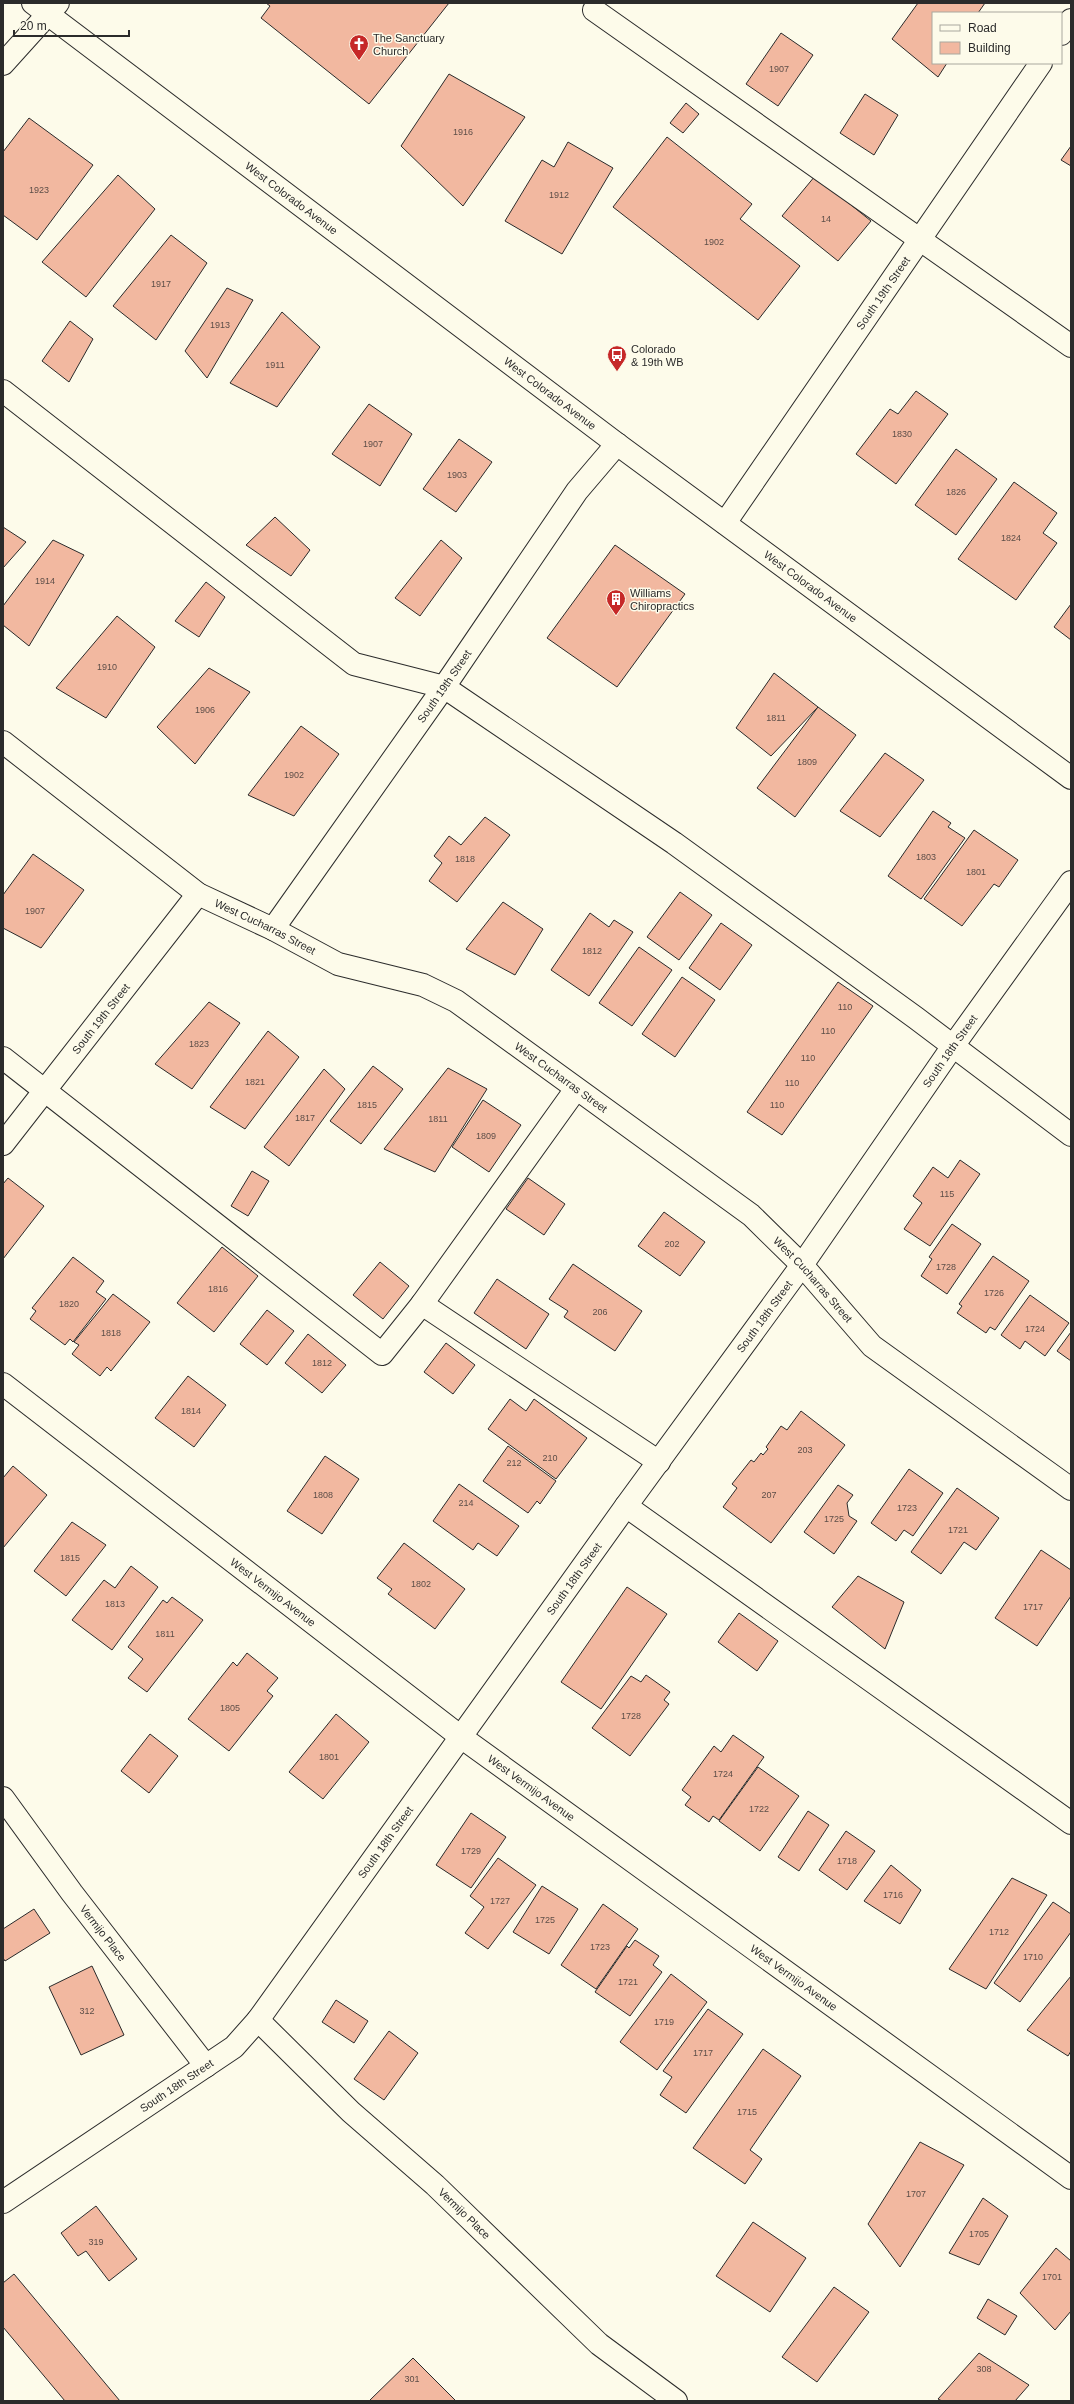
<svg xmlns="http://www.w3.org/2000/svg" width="1074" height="2404" font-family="Arial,sans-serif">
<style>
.building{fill:#f2b8a0;stroke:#2b2b2b}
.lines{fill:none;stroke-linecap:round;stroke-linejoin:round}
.minor-casing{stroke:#2b2b2b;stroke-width:24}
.major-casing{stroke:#2b2b2b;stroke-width:24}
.minor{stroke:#fdfbea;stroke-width:22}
.major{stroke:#fdfbea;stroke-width:22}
.labels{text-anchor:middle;stroke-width:3;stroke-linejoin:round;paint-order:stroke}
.number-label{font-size:9px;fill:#5d4e48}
.poi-label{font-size:11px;fill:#2b2b2b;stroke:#fdfbea;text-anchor:start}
.street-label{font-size:11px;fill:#2b2b2b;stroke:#fdfbea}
</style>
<rect width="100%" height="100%" fill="#fdfbea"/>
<!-- building -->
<g class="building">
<path d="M266 3H449L369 104 261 18 270 6Z"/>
<path d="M918 3H985L978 13H933V63H947L938 77 892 39Z"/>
<path d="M781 33 813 55 778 106 746 84Z"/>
<path d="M449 74 525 117 463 206 401 146Z"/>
<path d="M865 94 898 115 874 155 840 133Z"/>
<path d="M686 103 699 114 683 133 670 123Z"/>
<path d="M29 118 93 165 37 240 3 215V152Z"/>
<path d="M667 137 752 204 740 219 800 266 758 320 613 207Z"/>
<path d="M568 142 613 168 562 254 505 221 542 160 554 167Z"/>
<path d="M1071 146V166L1061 160Z"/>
<path d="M118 175 155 209 86 297 42 262Z"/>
<path d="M815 176 871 221 838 261 782 216Z"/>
<path d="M171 235 207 263 156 340 113 306Z"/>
<path d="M227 288 253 300 207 378 185 351Z"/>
<path d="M282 312 320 347 277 407 230 383Z"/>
<path d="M70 321 93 339 69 382 42 361Z"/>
<path d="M916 391 948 414 896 484 856 454 890 409 898 414Z"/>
<path d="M369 404 412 434 380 486 332 454Z"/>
<path d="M459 439 492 462 456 512 423 489Z"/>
<path d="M956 449 997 479 956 535 915 505Z"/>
<path d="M1014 482 1057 513 1043 533 1057 543 1016 600 958 559Z"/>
<path d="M275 517 310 550 291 576 246 545Z"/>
<path d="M3 527 26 542 3 568Z"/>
<path d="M53 540 84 555 29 646 3 625V606Z"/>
<path d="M441 540 462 558 420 616 395 598Z"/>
<path d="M615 545 685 594 617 687 547 638Z"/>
<path d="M206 582 225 597 199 637 175 621Z"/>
<path d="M1071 604V640L1054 627Z"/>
<path d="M117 616 155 647 106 718 56 688Z"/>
<path d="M209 668 250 692 195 764 157 727Z"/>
<path d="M774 673 818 707 771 756 736 728Z"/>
<path d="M818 707 856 735 795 817 757 788Z"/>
<path d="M301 726 339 754 294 816 248 795Z"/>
<path d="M885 753 924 780 880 837 840 811Z"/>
<path d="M933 811 951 823 948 827 965 838 921 899 888 876Z"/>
<path d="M485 817 510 835 457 902 429 881 442 863 434 856 449 836 461 845Z"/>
<path d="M974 830 1018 860 999 887 994 884 962 926 924 899Z"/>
<path d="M33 854 84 890 41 948 3 928V895Z"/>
<path d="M680 892 712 915 679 960 647 937Z"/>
<path d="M503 902 543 929 515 975 466 949Z"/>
<path d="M590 913 609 927 614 920 633 932 589 996 551 970Z"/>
<path d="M721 923 752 945 720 990 689 968Z"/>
<path d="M639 947 672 970 632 1026 599 1003Z"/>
<path d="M682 977 715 1000 675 1057 642 1034Z"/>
<path d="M838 982 873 1006 782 1135 747 1112Z"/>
<path d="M209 1002 240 1023 192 1089 155 1064Z"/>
<path d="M268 1031 299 1057 245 1129 210 1107Z"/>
<path d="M373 1066 403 1089 361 1144 330 1121Z"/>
<path d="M448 1068 487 1089 435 1172 384 1149Z"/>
<path d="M324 1069 345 1089 289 1166 264 1147Z"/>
<path d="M483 1100 521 1125 489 1172 452 1147Z"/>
<path d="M960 1160 980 1174 930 1246 904 1229 922 1203 913 1196 933 1167 948 1178Z"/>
<path d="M252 1171 269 1181 248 1216 231 1206Z"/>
<path d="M8 1178 44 1206 3 1259V1184Z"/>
<path d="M528 1178 565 1204 544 1235 506 1209Z"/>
<path d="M664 1212 705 1242 680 1276 638 1246Z"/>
<path d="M952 1224 981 1244 947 1294 921 1276 932 1259 929 1257Z"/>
<path d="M222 1247 258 1276 214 1332 177 1303Z"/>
<path d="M993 1256 1029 1281 995 1330 990 1327 986 1333 957 1313 962 1306 959 1304Z"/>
<path d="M73 1257 104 1281 96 1292 106 1299 73 1342 70 1339 65 1345 30 1319 36 1311 32 1308Z"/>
<path d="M380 1262 409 1286 383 1319 353 1295Z"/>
<path d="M573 1264 642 1311 615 1351 564 1317 568 1311 549 1299Z"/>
<path d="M497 1279 549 1314 526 1349 474 1313Z"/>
<path d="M113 1294 150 1322 111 1371 107 1367 100 1376 72 1354 79 1345 74 1342Z"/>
<path d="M1030 1295 1069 1323 1045 1356 1025 1341 1020 1349 1001 1335Z"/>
<path d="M267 1310 294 1331 267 1365 240 1344Z"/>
<path d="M1071 1332V1361L1057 1351Z"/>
<path d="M308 1334 346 1365 322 1393 285 1363Z"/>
<path d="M446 1343 475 1365 453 1394 424 1372Z"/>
<path d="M188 1376 226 1405 194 1447 155 1418Z"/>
<path d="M510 1399 526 1411 534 1399 587 1438 556 1479 488 1429Z"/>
<path d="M801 1411 845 1445 771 1543 723 1507 737 1488 732 1484 751 1460 754 1462 761 1453 763 1455 768 1449 766 1447 781 1426 787 1430Z"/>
<path d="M508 1446 556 1481 540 1504 537 1501 528 1513 483 1481Z"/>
<path d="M325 1456 359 1479 322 1534 287 1511Z"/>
<path d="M13 1466 47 1495 3 1548V1478Z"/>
<path d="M909 1469 943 1493 913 1536 904 1530 896 1541 871 1523Z"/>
<path d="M459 1484 519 1526 497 1556 478 1543 473 1550 433 1521Z"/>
<path d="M838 1485 853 1495 847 1503 849 1516 857 1521 834 1554 804 1532Z"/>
<path d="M957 1488 999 1518 976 1550 964 1542 941 1574 911 1552Z"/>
<path d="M72 1522 106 1545 66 1596 34 1571Z"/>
<path d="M404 1543 465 1589 435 1629 388 1594 392 1589 377 1578Z"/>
<path d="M1041 1550 1071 1570V1596L1037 1646 995 1618Z"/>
<path d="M131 1566 158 1587 112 1650 72 1620 104 1580 115 1588Z"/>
<path d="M858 1576 904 1602 885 1649 832 1607Z"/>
<path d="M627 1587 667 1614 601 1709 561 1682Z"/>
<path d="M172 1597 203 1620 147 1692 128 1678 143 1659 128 1647 163 1600 167 1603Z"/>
<path d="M739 1613 778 1641 757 1671 718 1642Z"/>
<path d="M247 1653 278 1678 267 1691 273 1696 229 1751 188 1719 233 1662 237 1666Z"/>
<path d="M646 1675 670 1692 664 1700 669 1704 630 1756 592 1728 631 1676 641 1682Z"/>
<path d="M336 1714 369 1742 323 1799 289 1772Z"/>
<path d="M150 1734 178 1756 149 1793 121 1771Z"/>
<path d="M733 1735 764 1757 719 1820 713 1816 709 1822 685 1805 691 1797 682 1790 714 1746 721 1752Z"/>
<path d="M758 1767 799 1796 760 1851 719 1821Z"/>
<path d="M808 1811 829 1825 799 1871 778 1857Z"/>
<path d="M471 1813 506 1837 471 1888 436 1865Z"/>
<path d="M846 1831 875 1851 847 1890 819 1870Z"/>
<path d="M498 1858 536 1885 488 1949 465 1933 484 1907 470 1896Z"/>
<path d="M891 1865 921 1890 900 1924 864 1901Z"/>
<path d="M1012 1878 1047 1895 986 1989 949 1969Z"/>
<path d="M542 1886 578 1909 549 1954 513 1932Z"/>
<path d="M1053 1902 1071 1914V1932L1020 2002 994 1983Z"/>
<path d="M603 1904 638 1929 596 1989 561 1965Z"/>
<path d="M34 1909 50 1933 5 1961 3 1958V1929Z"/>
<path d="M635 1940 659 1956 653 1965 662 1972 630 2016 595 1992 627 1946 629 1948Z"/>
<path d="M92 1966 124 2035 81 2055 49 1987Z"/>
<path d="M671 1974 707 2002 657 2070 620 2042Z"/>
<path d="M1071 1976V2051L1068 2056 1027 2030Z"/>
<path d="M336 2000 368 2021 354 2043 322 2022Z"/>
<path d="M708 2009 743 2034 686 2113 660 2095 672 2077 663 2071Z"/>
<path d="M389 2031 418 2053 384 2100 354 2079Z"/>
<path d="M763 2049 801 2076 750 2150 762 2159 745 2184 693 2148Z"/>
<path d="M920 2142 964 2165 900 2267 868 2224Z"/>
<path d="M983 2198 1008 2216 979 2265 949 2253Z"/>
<path d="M96 2206 137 2259 109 2281 86 2251 78 2256 61 2233Z"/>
<path d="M753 2222 806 2258 770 2312 716 2276Z"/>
<path d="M1056 2248 1071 2261V2311L1055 2330 1020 2293Z"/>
<path d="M14 2274 120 2401H65L3 2327V2283Z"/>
<path d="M834 2287 869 2312 817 2382 782 2357Z"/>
<path d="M988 2299 1017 2316 1005 2335 977 2318Z"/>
<path d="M979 2353 1029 2385 1015 2401H942L938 2399Z"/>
<path d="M413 2358 456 2401H369Z"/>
</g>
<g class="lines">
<!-- minor casing -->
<g class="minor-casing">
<g id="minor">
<path d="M594 10 1071 346"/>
<path d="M1061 34 1071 20"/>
<path d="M3 64 58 3"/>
<path d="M3 391 354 664 444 687 674 843 916 1018 1071 1135"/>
<path id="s1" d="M725 523 1041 63"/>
<path id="s2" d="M3 742 198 894 273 929 338 964 423 985 456 1001 751 1215 802 1265 872 1346 1071 1489"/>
<path id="s3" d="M273 929 444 687 577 491 617 444"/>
<path d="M3 1058 382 1354 422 1304 576 1089"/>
<path id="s4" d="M3 1144 198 894"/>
<path d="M422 1304 659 1462"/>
<path id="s5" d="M3 1384 461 1737 1071 2178"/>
<path d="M626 1506 1071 1823"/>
<path id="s6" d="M3 1798 72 1893 206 2066"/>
<path id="s7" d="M258 2020 351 2112 435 2185 599 2344 676 2401"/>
<path id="s8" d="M3 2202 234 2047 258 2020 626 1506 802 1265 953 1046 1071 882"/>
</g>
</g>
<!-- major casing -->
<g class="major-casing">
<g id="major">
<path id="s9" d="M33 3 617 444 1071 778"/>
</g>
</g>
<!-- minor -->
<use href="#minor" class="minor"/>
<!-- major -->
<use href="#major" class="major"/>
</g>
<!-- icons -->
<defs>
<g id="church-pin" transform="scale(1)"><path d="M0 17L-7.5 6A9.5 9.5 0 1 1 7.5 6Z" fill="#c62828" stroke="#fdfbea"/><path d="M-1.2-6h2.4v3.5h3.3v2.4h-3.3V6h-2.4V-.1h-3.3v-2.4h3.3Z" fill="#fff"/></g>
<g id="bus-pin" transform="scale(1)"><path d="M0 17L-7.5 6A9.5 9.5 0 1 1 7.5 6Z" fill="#c62828" stroke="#fdfbea"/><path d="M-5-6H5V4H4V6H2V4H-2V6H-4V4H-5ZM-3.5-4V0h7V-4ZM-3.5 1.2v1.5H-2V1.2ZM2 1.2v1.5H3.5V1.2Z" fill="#fff"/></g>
<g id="building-pin" transform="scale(1)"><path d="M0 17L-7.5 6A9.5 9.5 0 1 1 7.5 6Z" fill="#c62828" stroke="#fdfbea"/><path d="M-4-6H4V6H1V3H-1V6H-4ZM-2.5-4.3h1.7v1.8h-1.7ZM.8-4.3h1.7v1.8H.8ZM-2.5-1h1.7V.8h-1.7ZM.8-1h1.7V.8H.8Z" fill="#fff"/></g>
</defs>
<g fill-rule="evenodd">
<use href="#church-pin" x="359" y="44"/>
<use href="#bus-pin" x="617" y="355"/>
<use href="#building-pin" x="616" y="599"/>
</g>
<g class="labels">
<!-- number labels -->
<g class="number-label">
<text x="779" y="72">1907</text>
<text x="463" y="135">1916</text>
<text x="39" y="193">1923</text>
<text x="559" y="198">1912</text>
<text x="826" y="222">14</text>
<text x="714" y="245">1902</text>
<text x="161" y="287">1917</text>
<text x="220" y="328">1913</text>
<text x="275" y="368">1911</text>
<text x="902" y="437">1830</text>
<text x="373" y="447">1907</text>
<text x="457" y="478">1903</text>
<text x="956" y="495">1826</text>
<text x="1011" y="541">1824</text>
<text x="45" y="584">1914</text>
<text x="107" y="670">1910</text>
<text x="205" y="713">1906</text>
<text x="776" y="721">1811</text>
<text x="807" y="765">1809</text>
<text x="294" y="778">1902</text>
<text x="926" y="860">1803</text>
<text x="465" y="862">1818</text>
<text x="976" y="875">1801</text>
<text x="35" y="914">1907</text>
<text x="592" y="954">1812</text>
<text x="845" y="1010">110</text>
<text x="828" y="1034">110</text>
<text x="199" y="1047">1823</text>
<text x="808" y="1061">110</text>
<text x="255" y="1085">1821</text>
<text x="792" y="1086">110</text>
<text x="367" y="1108">1815</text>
<text x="777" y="1108">110</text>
<text x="305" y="1121">1817</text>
<text x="438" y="1122">1811</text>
<text x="486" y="1139">1809</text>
<text x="947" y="1197">115</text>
<text x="672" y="1247">202</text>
<text x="946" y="1270">1728</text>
<text x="218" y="1292">1816</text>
<text x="994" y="1296">1726</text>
<text x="69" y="1307">1820</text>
<text x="600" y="1315">206</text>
<text x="1035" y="1332">1724</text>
<text x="111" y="1336">1818</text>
<text x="322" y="1366">1812</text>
<text x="191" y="1414">1814</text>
<text x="805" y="1453">203</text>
<text x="550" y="1461">210</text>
<text x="514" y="1466">212</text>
<text x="323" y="1498">1808</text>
<text x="769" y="1498">207</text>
<text x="466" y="1506">214</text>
<text x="907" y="1511">1723</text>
<text x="834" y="1522">1725</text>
<text x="958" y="1533">1721</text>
<text x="70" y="1561">1815</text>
<text x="421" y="1587">1802</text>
<text x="115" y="1607">1813</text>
<text x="1033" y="1610">1717</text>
<text x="165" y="1637">1811</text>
<text x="230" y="1711">1805</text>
<text x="631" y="1719">1728</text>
<text x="329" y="1760">1801</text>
<text x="723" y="1777">1724</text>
<text x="759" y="1812">1722</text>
<text x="471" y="1854">1729</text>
<text x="847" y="1864">1718</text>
<text x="893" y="1898">1716</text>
<text x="500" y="1904">1727</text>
<text x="545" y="1923">1725</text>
<text x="999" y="1935">1712</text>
<text x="600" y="1950">1723</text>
<text x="1033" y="1960">1710</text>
<text x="628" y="1985">1721</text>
<text x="87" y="2014">312</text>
<text x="664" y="2025">1719</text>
<text x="703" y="2056">1717</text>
<text x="747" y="2115">1715</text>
<text x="916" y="2197">1707</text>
<text x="979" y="2237">1705</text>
<text x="96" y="2245">319</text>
<text x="1052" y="2280">1701</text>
<text x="984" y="2372">308</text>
<text x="412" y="2382">301</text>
</g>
<!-- poi labels -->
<g class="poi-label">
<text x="373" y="42">The Sanctuary<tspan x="373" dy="13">Church</tspan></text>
<text x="631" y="353">Colorado<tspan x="631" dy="13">&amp; 19th WB</tspan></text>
<text x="630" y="597">Williams<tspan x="630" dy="13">Chiropractics</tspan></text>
</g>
<!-- street labels -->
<g class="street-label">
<text dy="4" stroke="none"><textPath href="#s9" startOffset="324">West Colorado Avenue</textPath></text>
<text dy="4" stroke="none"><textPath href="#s1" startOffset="279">South 19th Street</textPath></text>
<text dy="4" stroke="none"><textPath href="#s9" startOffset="648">West Colorado Avenue</textPath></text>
<text dy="4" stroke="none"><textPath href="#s9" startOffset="972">West Colorado Avenue</textPath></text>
<text dy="4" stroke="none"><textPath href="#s3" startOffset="297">South 19th Street</textPath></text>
<text dy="4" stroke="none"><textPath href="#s2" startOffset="322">West Cucharras Street</textPath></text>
<text dy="4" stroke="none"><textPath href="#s4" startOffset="159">South 19th Street</textPath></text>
<text dy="4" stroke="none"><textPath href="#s8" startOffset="1505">South 18th Street</textPath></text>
<text dy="4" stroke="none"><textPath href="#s2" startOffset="658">West Cucharras Street</textPath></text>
<text dy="4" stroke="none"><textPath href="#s2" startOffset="982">West Cucharras Street</textPath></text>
<text dy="4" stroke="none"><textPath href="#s8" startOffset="1181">South 18th Street</textPath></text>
<text dy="4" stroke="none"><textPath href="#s8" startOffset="857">South 18th Street</textPath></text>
<text dy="4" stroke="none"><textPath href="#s5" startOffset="341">West Vermijo Avenue</textPath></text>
<text dy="4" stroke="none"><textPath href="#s5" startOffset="665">West Vermijo Avenue</textPath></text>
<text dy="4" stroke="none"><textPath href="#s8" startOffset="533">South 18th Street</textPath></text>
<text dy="4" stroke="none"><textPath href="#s6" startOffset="168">Vermijo Place</textPath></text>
<text dy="4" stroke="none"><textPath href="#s5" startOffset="989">West Vermijo Avenue</textPath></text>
<text dy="4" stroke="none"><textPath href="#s8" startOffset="209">South 18th Street</textPath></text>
<text dy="4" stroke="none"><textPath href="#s7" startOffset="283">Vermijo Place</textPath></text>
</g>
</g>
<!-- border -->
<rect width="1074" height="2404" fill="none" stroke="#2b2b2b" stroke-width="8"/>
<!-- legend -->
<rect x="932" y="12" width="130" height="52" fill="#fdfbea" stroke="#a9a89e"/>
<rect x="940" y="25" width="20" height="6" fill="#fdfbea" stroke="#a9a89e"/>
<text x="968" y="32" font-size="12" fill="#2b2b2b">Road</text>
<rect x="940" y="42" width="20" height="12" fill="#f2b8a0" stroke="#a9a89e"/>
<text x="968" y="52" font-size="12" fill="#2b2b2b">Building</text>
<!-- scale -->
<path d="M14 30v6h115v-6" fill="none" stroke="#2b2b2b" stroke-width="2"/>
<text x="20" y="30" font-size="12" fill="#2b2b2b" stroke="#fdfbea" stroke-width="3" paint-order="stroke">20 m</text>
</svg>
